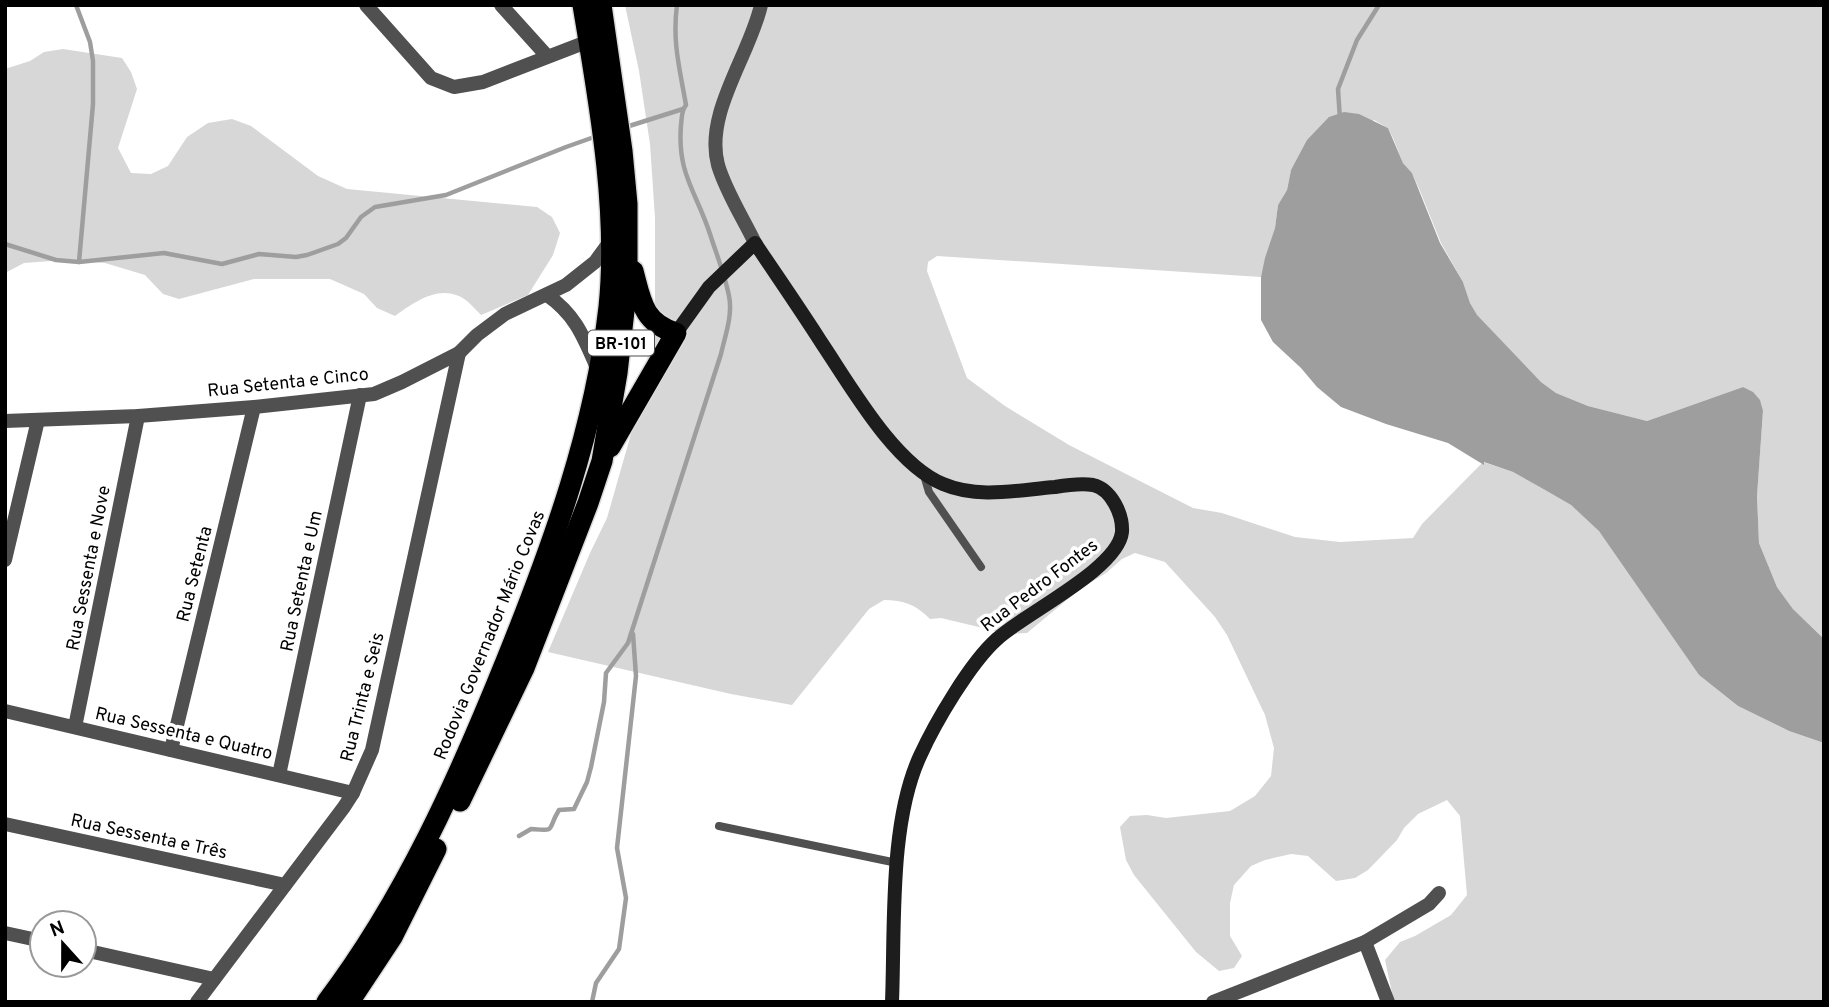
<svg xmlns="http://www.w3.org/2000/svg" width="1829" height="1007" font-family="Overpass,sans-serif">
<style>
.green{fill:#d7d7d7}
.water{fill:#9e9e9e}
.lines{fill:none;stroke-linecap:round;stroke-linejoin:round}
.stream{stroke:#9e9e9e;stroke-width:4.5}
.highway-casing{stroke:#dbdbdb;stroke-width:24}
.lane{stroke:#505050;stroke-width:8}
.street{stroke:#505050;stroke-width:14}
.secondary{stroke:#1d1d1d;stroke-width:14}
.highway{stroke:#000;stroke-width:21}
.labels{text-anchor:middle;stroke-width:7;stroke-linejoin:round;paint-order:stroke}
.shield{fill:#fff;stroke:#4c4c4c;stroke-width:2}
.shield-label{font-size:16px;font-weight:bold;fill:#000}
.street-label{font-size:18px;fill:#000;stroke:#fff}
</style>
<rect width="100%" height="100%" fill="#fff"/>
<!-- green -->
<g class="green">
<path d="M625 5H1824V639L1793 609 1777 587 1759 543 1757 495 1763 411 1743 387 1647 421 1588 406 1556 393 1541 382 1477 316 1470 303 1463 282 1441 243 1420 191 1412 173 1403 163 1393 138 1388 128 1374 120 1291 170 1287 190 1278 205 1275 228 1261 277 937 256 928 262 927 271 967 378 1005 406 1069 445 1193 508 1222 513 1295 537 1340 542 1413 538 1422 524 1483 462 1513 472 1545 490 1571 505 1600 531 1699 675 1738 706 1789 731 1824 743V1002H1394L1385 960 1400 942 1415 936 1451 915 1467 895 1460 816 1447 800 1418 814 1404 828 1397 840 1368 870 1355 878 1336 881 1308 856 1291 854 1265 860 1251 866 1234 885 1230 903V936L1242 956 1234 968 1219 971 1196 952 1134 875 1126 860 1120 827 1130 816 1147 815 1166 818 1230 811 1255 796 1271 776 1274 748 1265 715 1227 635 1215 617 1165 562 1135 553 1122 559 1106 573 1080 589 1027 633 1008 634 941 618 930 619C917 605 903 600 884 600L869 609 792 705 731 694 548 652 590 553 607 518 641 399 655 311V218L650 144 639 71Z"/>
<path d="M63 49 122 58 131 72 137 89 118 148 131 173 151 174 168 166 187 137 208 123 232 119 251 126 318 176 347 189 537 207 552 217 560 233 553 255 528 295 481 315C475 309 467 299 459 296 436 286 413 303 395 316L377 308 364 294 330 279H254L179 299 163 294 145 275 105 263 65 260 24 263 5 273V69L30 61 44 52Z"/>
</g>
<!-- water -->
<path class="water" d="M1344 112 1359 114 1388 128 1403 163 1412 173 1440 243 1463 282 1470 303 1477 315 1541 382 1556 393 1588 406 1647 421 1743 387 1753 392 1760 400 1763 411 1757 496 1759 543 1777 587 1793 609 1824 639V743L1789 731 1738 706 1699 675 1599 531 1571 505 1545 490 1513 472 1484 462V465L1448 443 1386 424 1341 407 1317 387 1301 368 1273 342 1261 320V277L1265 258 1275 228 1278 205 1287 190 1291 170 1307 140 1329 117Z"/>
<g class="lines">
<!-- stream -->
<g class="stream">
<path d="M76 5 90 42 93 61V104L79 262"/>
<path d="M1340 120 1338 89 1357 40 1379 5"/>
<path d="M626 127 683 109"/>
<path d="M5 244 56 260 79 262 164 253 222 264 259 254 296 257 307 255 338 244 346 238 361 217 375 207 446 195 566 147 597 136"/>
<path d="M519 836 531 829C558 831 546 831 559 810L574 809 587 782 591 767 604 702 606 673 628 643 721 354C725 336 733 315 729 296 725 275 716 253 710 234 696 191 677 174 681 125 682 118 681 111 686 105 680 70 672 42 677 5"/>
<path d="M592 1002 596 983 619 949 626 898 617 848 636 676 633 634"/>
</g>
<!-- highway casing -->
<g class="highway-casing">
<g id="highway">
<path d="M610 447 676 333C643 323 641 301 633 271"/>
<path d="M460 801 524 668 588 503 602 461 617 373 627 284V204L622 151 601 5"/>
<path d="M327 1002C405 899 459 778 507 659 553 545 595 430 609 307 619 210 599 101 583 5"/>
<path d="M349 1002 392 937 436 849"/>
</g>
</g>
<!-- lane -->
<g class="lane">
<path d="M924 475 929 492 981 567"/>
<path d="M719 826 897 863"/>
</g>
<!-- street -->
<g class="street">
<path d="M366 5 431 78 454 87 483 82 589 41"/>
<path d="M501 5 547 56"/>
<path d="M755 243C743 218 726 192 718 165 704 113 750 55 761 5"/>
<path d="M547 295C576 315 584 338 598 370"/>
<path d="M5 421 138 416 254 407 374 394 402 382 459 353 477 335 505 314 566 285 595 262 611 240"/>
<path d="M5 560 38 420"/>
<path d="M5 711 353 793"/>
<path d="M75 727 138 416"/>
<path d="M171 750 254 407"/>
<path d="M279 775 360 395"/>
<path d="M5 824 285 885"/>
<path d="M5 933 42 941"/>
<path d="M1365 942 1388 1002"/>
<path d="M84 950 214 979"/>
<path d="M197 1002 344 807 353 793 372 750 459 353"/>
<path d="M1213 1002 1365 942 1429 904 1439 893"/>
</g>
<!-- secondary -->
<path class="secondary" d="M676 333 709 287 755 243C777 276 800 309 821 342 850 385 894 464 943 484 978 499 1018 490 1055 487 1067 485 1081 483 1093 485 1111 489 1123 514 1122 532 1118 569 1025 613 997 639 970 663 935 723 920 756 889 823 895 927 892 1002"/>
<!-- highway -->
<use href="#highway" class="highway"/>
</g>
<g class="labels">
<!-- shield labels -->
<rect class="shield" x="588" y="330.5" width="66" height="25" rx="5"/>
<g class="shield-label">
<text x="621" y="349">BR-101</text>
</g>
<!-- street labels -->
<g class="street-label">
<text transform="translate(288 382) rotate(-6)" y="6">Rua Setenta e Cinco</text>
<text transform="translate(88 568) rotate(-79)" y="6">Rua Sessenta e Nove</text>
<text transform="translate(194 574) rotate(-76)" y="6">Rua Setenta</text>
<text transform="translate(301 581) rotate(-78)" y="6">Rua Setenta e Um</text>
<text transform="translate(1039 585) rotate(-37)" y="6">Rua Pedro Fontes</text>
<text transform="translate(489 635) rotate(-68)" y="6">Rodovia Governador Mário Covas</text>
<text transform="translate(362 697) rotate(-76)" y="6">Rua Trinta e Seis</text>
<text transform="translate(184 733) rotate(13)" y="6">Rua Sessenta e Quatro</text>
<text transform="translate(149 836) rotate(12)" y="6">Rua Sessenta e Três</text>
</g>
</g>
<!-- border -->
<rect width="1829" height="1007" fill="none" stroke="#000000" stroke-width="14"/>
<!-- north arrow -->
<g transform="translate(63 944) rotate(339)"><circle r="33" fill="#ffffff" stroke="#999999" stroke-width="2"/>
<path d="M0-5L12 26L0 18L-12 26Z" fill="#000000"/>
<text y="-10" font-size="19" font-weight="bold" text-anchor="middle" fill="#000000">N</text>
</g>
</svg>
